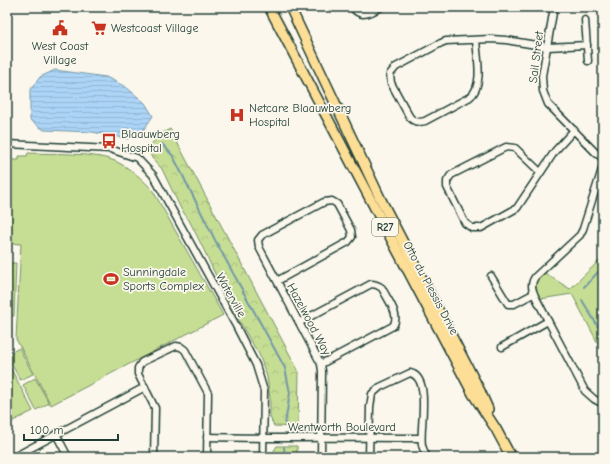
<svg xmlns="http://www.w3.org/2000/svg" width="610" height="464" font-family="'Comic Neue',sans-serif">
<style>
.grass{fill:#c6de94;stroke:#728e64}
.park{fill:url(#park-crowns);stroke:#728e64}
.water{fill:url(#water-rules);stroke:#7498a8}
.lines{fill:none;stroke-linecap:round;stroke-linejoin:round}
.stream{stroke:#7498a8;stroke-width:2}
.minor-casing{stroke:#1f3d34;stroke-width:9}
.primary-casing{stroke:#1f3d34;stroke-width:12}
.minor{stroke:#fbf7ec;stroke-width:6}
.primary{stroke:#fdde96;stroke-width:9}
.labels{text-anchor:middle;stroke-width:3.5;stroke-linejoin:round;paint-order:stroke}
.shield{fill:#fbf7ec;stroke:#61756b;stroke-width:1}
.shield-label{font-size:11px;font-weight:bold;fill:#1f3d34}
.poi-label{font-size:12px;fill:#1f3d34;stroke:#fbf7ec;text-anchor:start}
.street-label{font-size:12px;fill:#1f3d34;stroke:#fbf7ec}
</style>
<defs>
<pattern id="park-crowns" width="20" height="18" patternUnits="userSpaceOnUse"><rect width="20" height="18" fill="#c6de94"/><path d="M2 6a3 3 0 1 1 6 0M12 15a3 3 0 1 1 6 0" fill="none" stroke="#aabf80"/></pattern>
<pattern id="water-rules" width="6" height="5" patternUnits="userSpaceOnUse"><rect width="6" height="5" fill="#acd4f6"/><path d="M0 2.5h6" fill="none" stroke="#94b7d4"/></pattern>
</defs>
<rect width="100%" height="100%" fill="#fbf7ec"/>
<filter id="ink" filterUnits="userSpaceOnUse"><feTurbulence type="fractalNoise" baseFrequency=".025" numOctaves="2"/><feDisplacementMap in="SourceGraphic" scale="8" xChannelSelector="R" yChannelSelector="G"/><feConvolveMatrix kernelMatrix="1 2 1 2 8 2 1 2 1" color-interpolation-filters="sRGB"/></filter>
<g filter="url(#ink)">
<!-- grass -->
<g class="grass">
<path d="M28 153C51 154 97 152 117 162 131 169 143 179 153 191L223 315 51 405 16 339 21 244 7 243V155H10V160H19V156H27Z"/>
<path d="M603 257V353L572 294 540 299C533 286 534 283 543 272L570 289Z"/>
<path d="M7 263H16L14 316H7Z"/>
<path d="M19 348 33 374 20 380 7 355Z"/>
<path d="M7 361 33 411 7 424Z"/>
<path d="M35 378 49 403 36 410 23 385Z"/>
<path d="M277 446H297V457H270Z"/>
</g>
<!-- park -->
<path class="park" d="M170 129 299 372 298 427 274 426 270 417V398L267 377 259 354 250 340 225 295 202 246 189 220 181 209 162 169 152 158 149 151 150 145 159 137V135Z"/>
<!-- water -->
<path class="water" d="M55 70 106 77 126 87 145 103 153 116 142 132 128 139 92 132 44 130 30 120V90L40 77Z"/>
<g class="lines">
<!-- stream -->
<g class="stream">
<path d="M162 144 173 156 215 240 285 368 290 393 285 424"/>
<path d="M584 287 603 267"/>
<path d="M582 300 603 335"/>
<path d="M284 447 285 457"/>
</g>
<!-- minor casing -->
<g class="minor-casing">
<g id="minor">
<path d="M352 7C361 19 370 13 381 7"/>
<path d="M554 7 542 76 543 91 548 104 596 153 603 158"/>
<path d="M585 20 588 61"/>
<path d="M476 40C477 56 484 86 470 97L425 121C418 123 413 122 409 116L391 83 390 74 396 67 441 43 446 41 491 39 506 40 548 47 587 45"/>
<path d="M7 144 110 149 137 158 153 175 235 324 256 365 264 391 263 457"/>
<path d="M603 166 583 229 580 235 535 277C530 284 532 290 536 298L585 391 594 399 603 404"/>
<path d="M540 172 515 148 506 147 451 175 447 181V187L465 223 472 228H481L517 208 555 151 574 130"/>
<path d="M491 276 508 304H514L533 294"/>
<path d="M277 281 348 242 352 237 351 230 337 204 332 201 324 202 262 235 258 240 259 247 321 364 322 371 321 457"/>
<path d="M300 322 371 284C376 284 378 285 382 288 387 299 401 315 393 326L321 364"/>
<path d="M502 347 548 321"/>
<path d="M56 434 68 457"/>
<path d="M207 437C279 439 350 437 421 438"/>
<path d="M14 457 145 387"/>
<path d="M154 457 155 408 138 374V368L142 362 176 346 181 347 185 350 208 393 207 457"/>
<path d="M369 457 370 407 372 394 380 387 410 373C432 377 419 429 422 445 423 450 425 453 427 457"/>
</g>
</g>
<!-- primary casing -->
<g class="primary-casing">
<g id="primary">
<path d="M269 7 473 394 496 429 511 457"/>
<path d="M290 7 380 198 480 391 488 409"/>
</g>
</g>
<!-- minor -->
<use href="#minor" class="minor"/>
<!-- primary -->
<use href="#primary" class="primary"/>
</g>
</g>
<!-- icons -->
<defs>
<g id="civic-bare" transform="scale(1.2)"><path d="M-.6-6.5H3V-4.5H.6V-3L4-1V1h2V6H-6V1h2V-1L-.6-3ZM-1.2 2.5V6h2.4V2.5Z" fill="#c8321e" stroke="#fbf7ec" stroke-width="2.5" paint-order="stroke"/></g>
<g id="supermarket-bare" transform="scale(1.2)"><path d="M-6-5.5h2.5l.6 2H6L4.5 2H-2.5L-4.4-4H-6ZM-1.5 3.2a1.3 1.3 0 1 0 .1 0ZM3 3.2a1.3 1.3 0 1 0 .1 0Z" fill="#c8321e" stroke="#fbf7ec" stroke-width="2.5" paint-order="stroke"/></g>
<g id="hospital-bare" transform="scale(1.2)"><path d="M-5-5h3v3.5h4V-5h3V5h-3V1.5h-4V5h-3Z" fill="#c8321e" stroke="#fbf7ec" stroke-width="2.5" paint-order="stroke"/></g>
<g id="bus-bare" transform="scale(1.2)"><path d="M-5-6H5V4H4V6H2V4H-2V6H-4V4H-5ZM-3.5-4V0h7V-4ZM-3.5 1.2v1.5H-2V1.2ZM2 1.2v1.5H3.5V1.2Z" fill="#c8321e" stroke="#fbf7ec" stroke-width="2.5" paint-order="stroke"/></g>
<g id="stadium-bare" transform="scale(1.2)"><path d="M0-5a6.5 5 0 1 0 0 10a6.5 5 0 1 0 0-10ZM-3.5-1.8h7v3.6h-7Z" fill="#c8321e" stroke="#fbf7ec" stroke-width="2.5" paint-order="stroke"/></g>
</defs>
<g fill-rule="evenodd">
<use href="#civic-bare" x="60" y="28"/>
<use href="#supermarket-bare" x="99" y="28"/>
<use href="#hospital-bare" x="237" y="115"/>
<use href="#bus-bare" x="109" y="141"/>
<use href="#stadium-bare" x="111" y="279"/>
</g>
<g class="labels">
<!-- shield labels -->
<rect class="shield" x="372" y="218" width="26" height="18" rx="3"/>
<g class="shield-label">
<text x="385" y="231">R27</text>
</g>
<!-- poi labels -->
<g class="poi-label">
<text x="111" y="32">Westcoast Village</text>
<text x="60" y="50" text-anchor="middle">West Coast<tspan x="60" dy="14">Village</tspan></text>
<text x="249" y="112">Netcare Blaauwberg<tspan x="249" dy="14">Hospital</tspan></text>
<text x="121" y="138">Blaauwberg<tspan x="121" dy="14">Hospital</tspan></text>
<text x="123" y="276">Sunningdale<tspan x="123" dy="14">Sports Complex</tspan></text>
</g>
<!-- street labels -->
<g class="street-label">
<text transform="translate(536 57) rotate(-83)" y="4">Sail Street</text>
<text transform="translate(431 288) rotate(62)" y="4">Otto du Plessis Drive</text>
<text transform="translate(231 295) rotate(61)" y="4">Waterville</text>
<text transform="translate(309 319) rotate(62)" y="4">Hazelwood Way</text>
<text x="342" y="431">Wentworth Boulevard</text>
</g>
</g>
<!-- margin -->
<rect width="610" height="464" fill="none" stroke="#fbf7ec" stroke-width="24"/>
<rect x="12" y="12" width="586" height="440" fill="none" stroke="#1f3d34" stroke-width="1.5" filter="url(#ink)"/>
<!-- scale -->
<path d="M24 434v6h94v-6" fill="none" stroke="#1f3d34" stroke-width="2"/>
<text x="30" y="434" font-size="12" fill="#1f3d34" stroke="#fbf7ec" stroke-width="3" paint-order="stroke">100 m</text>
</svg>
